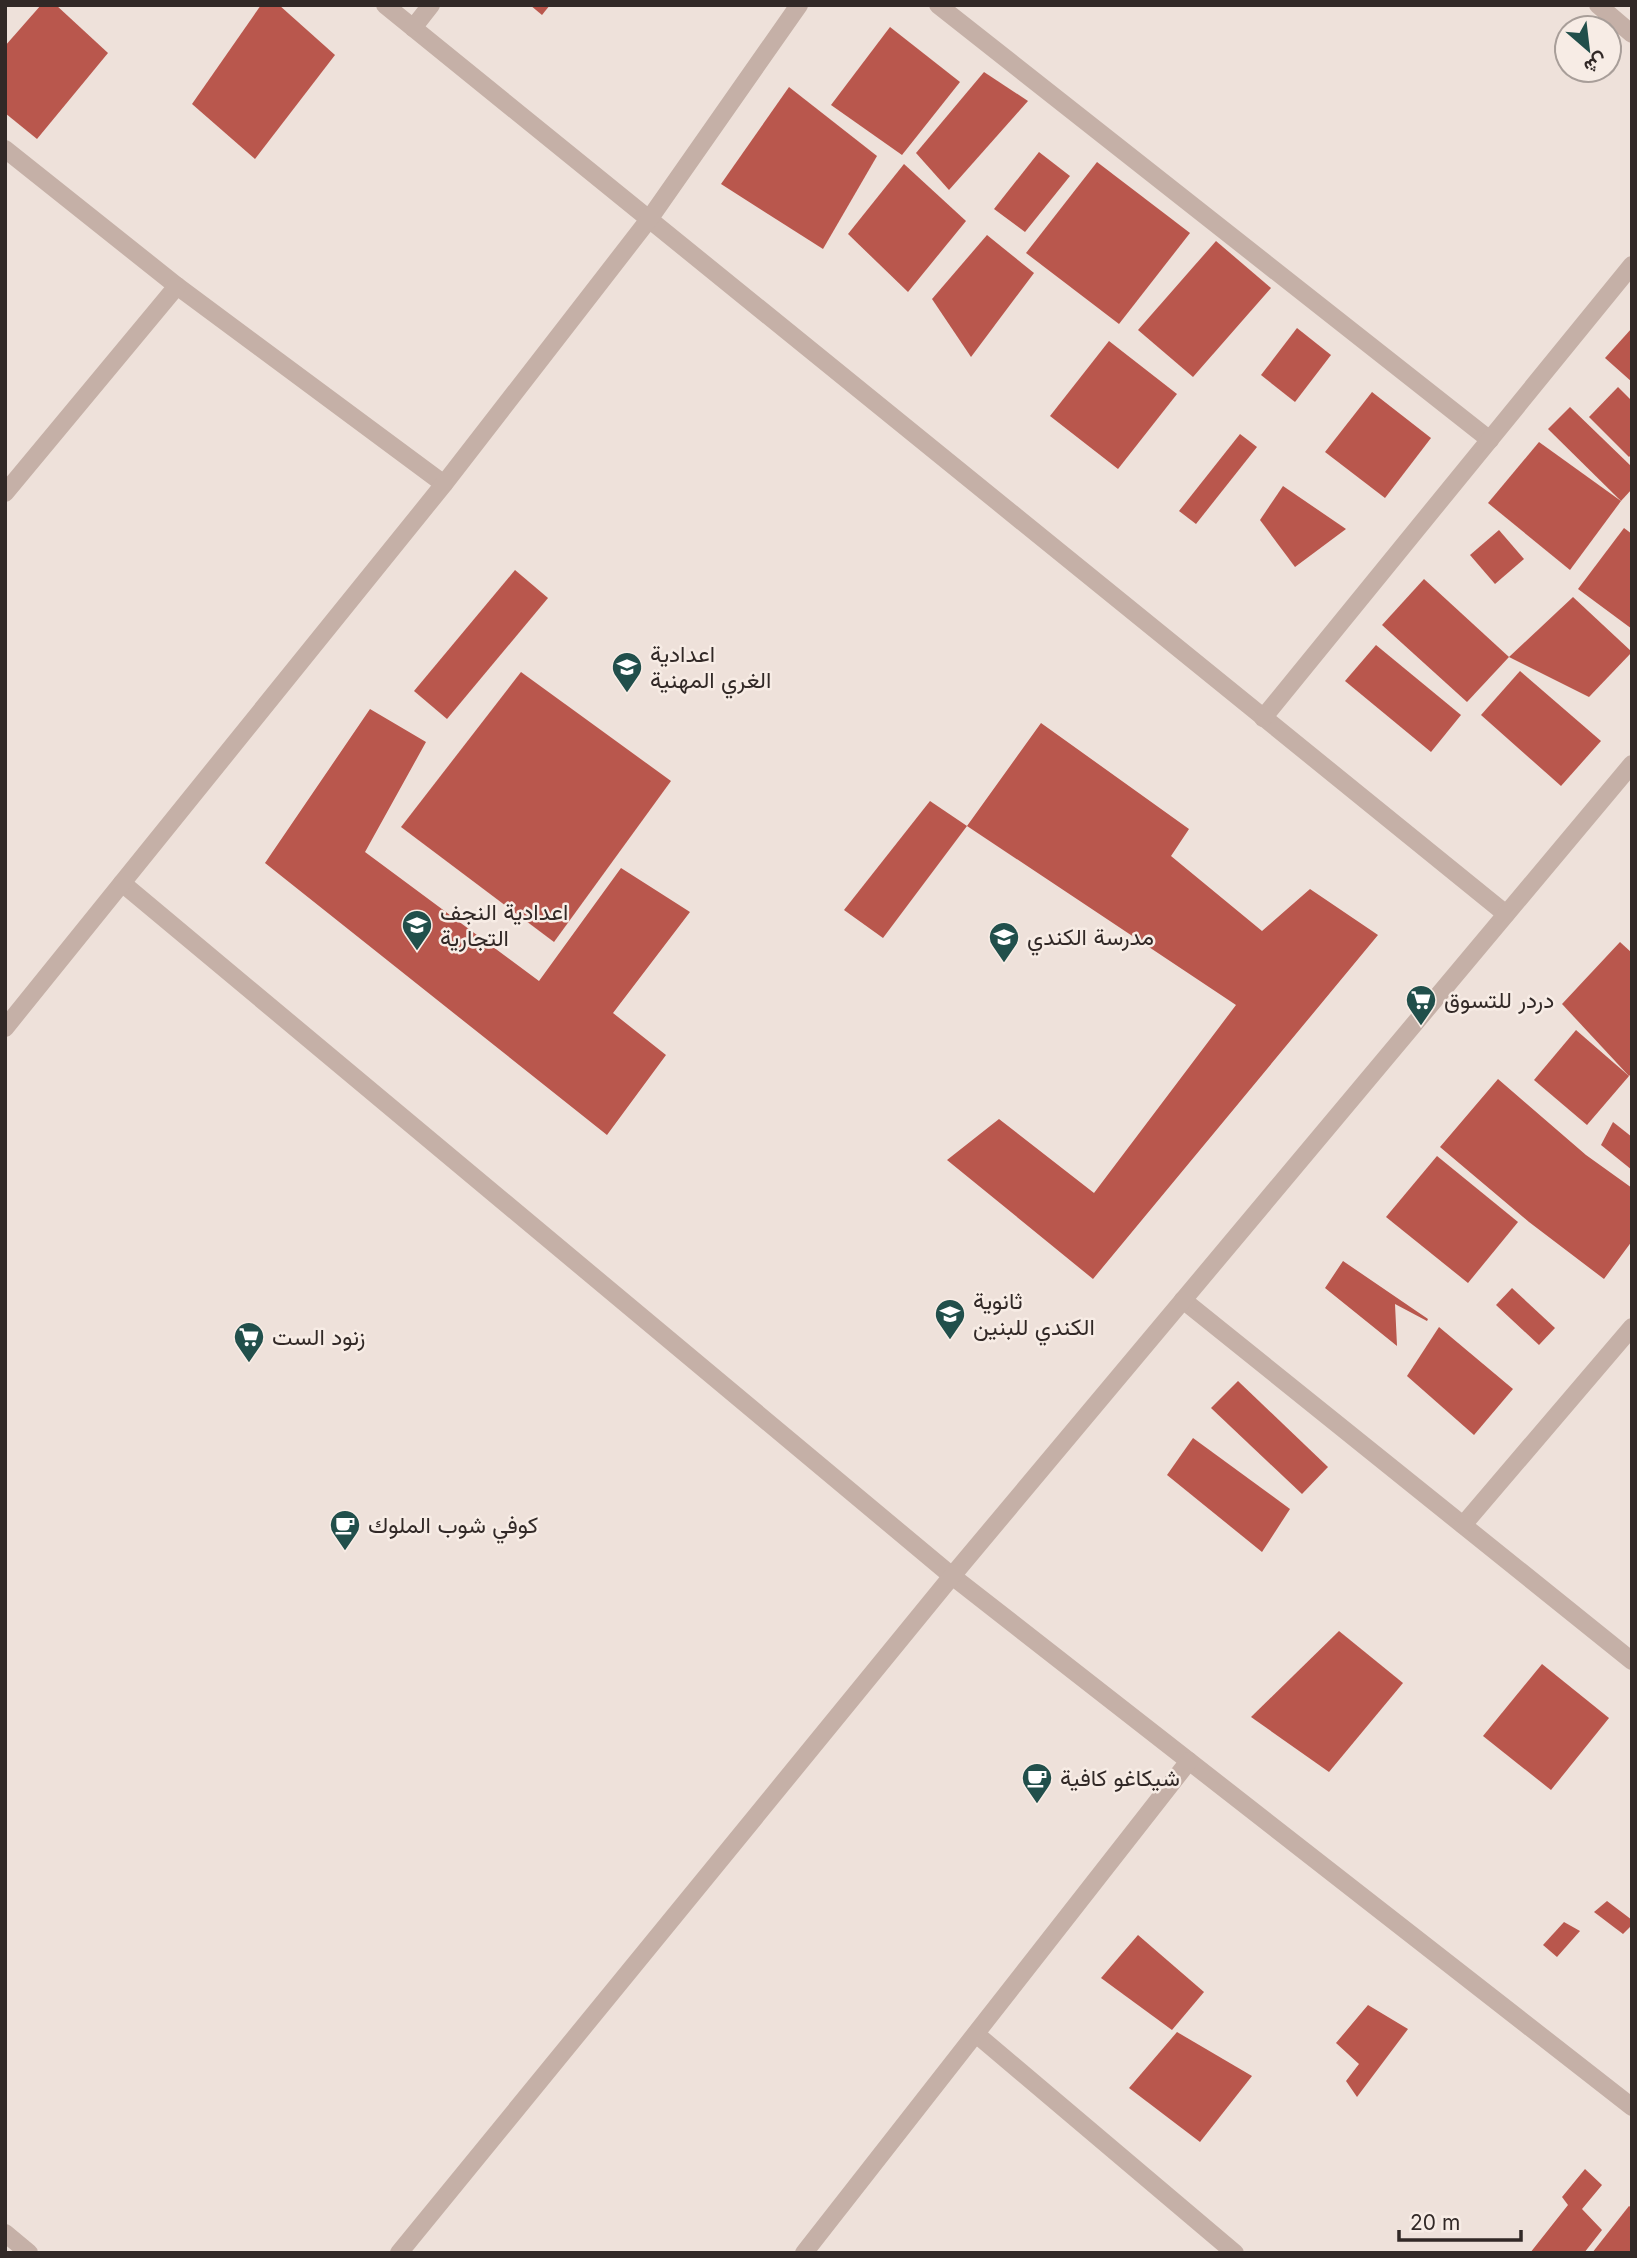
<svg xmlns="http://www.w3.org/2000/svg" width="1637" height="2258" font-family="Inter,Vazirmatn,sans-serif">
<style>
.building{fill:#b9574d}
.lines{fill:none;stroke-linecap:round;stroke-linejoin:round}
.street{stroke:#c5b0a7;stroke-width:18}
.labels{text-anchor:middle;stroke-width:5;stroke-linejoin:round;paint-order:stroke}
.poi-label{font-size:23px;fill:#322927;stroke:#f7ece5;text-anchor:start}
</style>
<rect width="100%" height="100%" fill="#eee1da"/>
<!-- building -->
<g class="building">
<path d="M41 5H56L108 53 37 139 5 113V46Z"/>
<path d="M261 5H279L335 55 255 159 192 104Z"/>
<path d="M530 5H550L542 15Z"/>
<path d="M890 27 960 82 902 155 831 105Z"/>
<path d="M984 72 1028 101 949 190 916 153Z"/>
<path d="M789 87 877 156 823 249 721 184Z"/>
<path d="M1039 152 1070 176 1025 232 994 209Z"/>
<path d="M1097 162 1190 233 1119 324 1026 253Z"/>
<path d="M904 164 966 221 908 292 848 234Z"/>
<path d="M987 235 1034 273 971 357 932 299Z"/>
<path d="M1216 241 1271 288 1193 377 1138 330Z"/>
<path d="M1297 328 1331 355 1295 402 1261 375Z"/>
<path d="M1632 328V382L1605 358Z"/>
<path d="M1109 341 1177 394 1118 469 1050 416Z"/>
<path d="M1618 387 1632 401V454L1629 457 1589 417Z"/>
<path d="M1372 392 1431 438 1385 498 1325 452Z"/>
<path d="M1570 407 1632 467V489L1621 501 1548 429Z"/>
<path d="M1240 434 1257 447 1196 524 1179 511Z"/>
<path d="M1539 442 1621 501 1570 570 1488 503Z"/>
<path d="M1283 486 1346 529 1295 567 1260 520Z"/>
<path d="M1624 528 1632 534V629L1578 589Z"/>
<path d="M1499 530 1524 559 1495 584 1470 555Z"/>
<path d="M515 570 548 598 447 719 414 691Z"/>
<path d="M1424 579 1509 657 1467 702 1382 625Z"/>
<path d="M1573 597 1632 652 1589 697 1509 657Z"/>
<path d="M1376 645 1461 715 1431 752 1345 681Z"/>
<path d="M1520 671 1601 741 1561 786 1481 715Z"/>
<path d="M521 672 671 781 554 942 401 827Z"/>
<path d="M370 709 426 742 365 852 539 981 621 868 690 912 613 1013 666 1055 607 1135 265 863Z"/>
<path d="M1041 723 1189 829 1171 856 1262 931 1310 889 1378 935 1093 1279 947 1160 999 1119 1094 1193 1236 1005 967 826Z"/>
<path d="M930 801 967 826 883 938 844 910Z"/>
<path d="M1620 942 1632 953V1073L1629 1076 1562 1004Z"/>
<path d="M1576 1030 1629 1076 1587 1125 1534 1080Z"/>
<path d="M1498 1079 1586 1155 1632 1188V1241L1604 1279 1529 1222 1440 1147Z"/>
<path d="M1613 1122 1632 1137V1170L1601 1145Z"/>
<path d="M1437 1156 1518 1222 1468 1283 1386 1217Z"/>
<path d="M1343 1261 1428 1319 1427 1321 1395 1304 1397 1346 1325 1288Z"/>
<path d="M1512 1288 1555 1328 1539 1345 1496 1305Z"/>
<path d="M1439 1327 1513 1389 1474 1435 1407 1376Z"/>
<path d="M1238 1381 1328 1467 1302 1494 1211 1408Z"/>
<path d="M1193 1438 1290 1509 1262 1552 1167 1475Z"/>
<path d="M1339 1631 1403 1683 1329 1772 1251 1717Z"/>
<path d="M1542 1664 1609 1718 1551 1790 1483 1736Z"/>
<path d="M1607 1901 1632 1920V1925L1623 1934 1594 1912Z"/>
<path d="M1564 1922 1580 1931 1557 1957 1543 1945Z"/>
<path d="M1138 1935 1204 1992 1172 2030 1101 1978Z"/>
<path d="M1368 2005 1408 2029 1357 2097 1346 2081 1359 2064 1336 2043Z"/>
<path d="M1177 2032 1252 2076 1200 2142 1129 2088Z"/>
<path d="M1585 2169 1602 2185 1582 2209 1602 2230 1584 2253H1530L1568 2205 1562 2197Z"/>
<path d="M1629 2206 1632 2208V2253H1592Z"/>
</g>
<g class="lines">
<!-- street -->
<g class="street">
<path d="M385 5 1506 914"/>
<path d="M938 5 1490 440"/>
<path d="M1598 5 1632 34"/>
<path d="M413 28 431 5"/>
<path d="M5 149 177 286 444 484"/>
<path d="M5 493 177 286"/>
<path d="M1263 718 1632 265"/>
<path d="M122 883 952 1576 1632 2107"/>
<path d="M5 1028 444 484 650 218 799 5"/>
<path d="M1183 1300 1632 1661"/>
<path d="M1463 1525 1632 1327"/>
<path d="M976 2034 1235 2253"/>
<path d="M5 2233 29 2253"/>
<path d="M399 2253 952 1576 1632 764"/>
<path d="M804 2253 1189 1761"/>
</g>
</g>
<!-- icons -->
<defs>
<g id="school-pin" transform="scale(1.575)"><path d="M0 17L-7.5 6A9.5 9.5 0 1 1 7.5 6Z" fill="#214f4b" stroke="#f7ece5"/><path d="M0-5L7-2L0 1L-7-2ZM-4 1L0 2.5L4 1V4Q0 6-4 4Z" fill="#fff"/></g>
<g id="supermarket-pin" transform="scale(1.575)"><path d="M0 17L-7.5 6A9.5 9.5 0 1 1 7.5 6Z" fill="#214f4b" stroke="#f7ece5"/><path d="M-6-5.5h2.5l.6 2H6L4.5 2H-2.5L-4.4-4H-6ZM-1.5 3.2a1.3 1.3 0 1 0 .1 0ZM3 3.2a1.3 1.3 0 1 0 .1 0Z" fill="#fff"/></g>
<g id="cafe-pin" transform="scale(1.575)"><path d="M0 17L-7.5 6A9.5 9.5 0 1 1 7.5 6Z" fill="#214f4b" stroke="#f7ece5"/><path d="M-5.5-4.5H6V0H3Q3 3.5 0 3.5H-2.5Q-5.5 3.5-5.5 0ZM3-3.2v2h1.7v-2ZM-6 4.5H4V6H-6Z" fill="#fff"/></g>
</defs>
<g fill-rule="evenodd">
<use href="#school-pin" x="627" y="667"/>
<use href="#school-pin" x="417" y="925"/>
<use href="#school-pin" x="1004" y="937"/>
<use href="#supermarket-pin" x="1421" y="1000"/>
<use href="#school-pin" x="950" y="1314"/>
<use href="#supermarket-pin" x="249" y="1337"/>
<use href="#cafe-pin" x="345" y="1525"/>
<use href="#cafe-pin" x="1037" y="1778"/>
</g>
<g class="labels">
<!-- poi labels -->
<g class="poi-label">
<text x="650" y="662">اعدادية<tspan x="650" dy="26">الغري المهنية</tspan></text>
<text x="440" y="920">اعدادية النجف<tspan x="440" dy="26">التجارية</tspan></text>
<text x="1027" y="945">مدرسة الكندي</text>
<text x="1444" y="1008">دردر للتسوق</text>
<text x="973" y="1309">ثانوية<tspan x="973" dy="26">الكندي للبنين</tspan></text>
<text x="272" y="1345">زنود الست</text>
<text x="368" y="1533">كوفي شوب الملوك</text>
<text x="1060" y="1786">شيكاغو كافية</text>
</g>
</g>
<!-- border -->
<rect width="1637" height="2258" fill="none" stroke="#322927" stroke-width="14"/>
<!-- north arrow -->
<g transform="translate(1588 49) rotate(152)"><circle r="33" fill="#f7ece5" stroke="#a89e99" stroke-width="2"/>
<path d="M0-5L12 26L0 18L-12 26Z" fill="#214f4b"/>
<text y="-10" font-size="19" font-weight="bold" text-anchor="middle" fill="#322927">ش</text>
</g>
<!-- scale -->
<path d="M1399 2230v10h122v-10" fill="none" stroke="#322927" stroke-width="3.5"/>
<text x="1410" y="2230" font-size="21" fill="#322927" stroke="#f7ece5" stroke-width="5" paint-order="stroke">20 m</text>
</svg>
